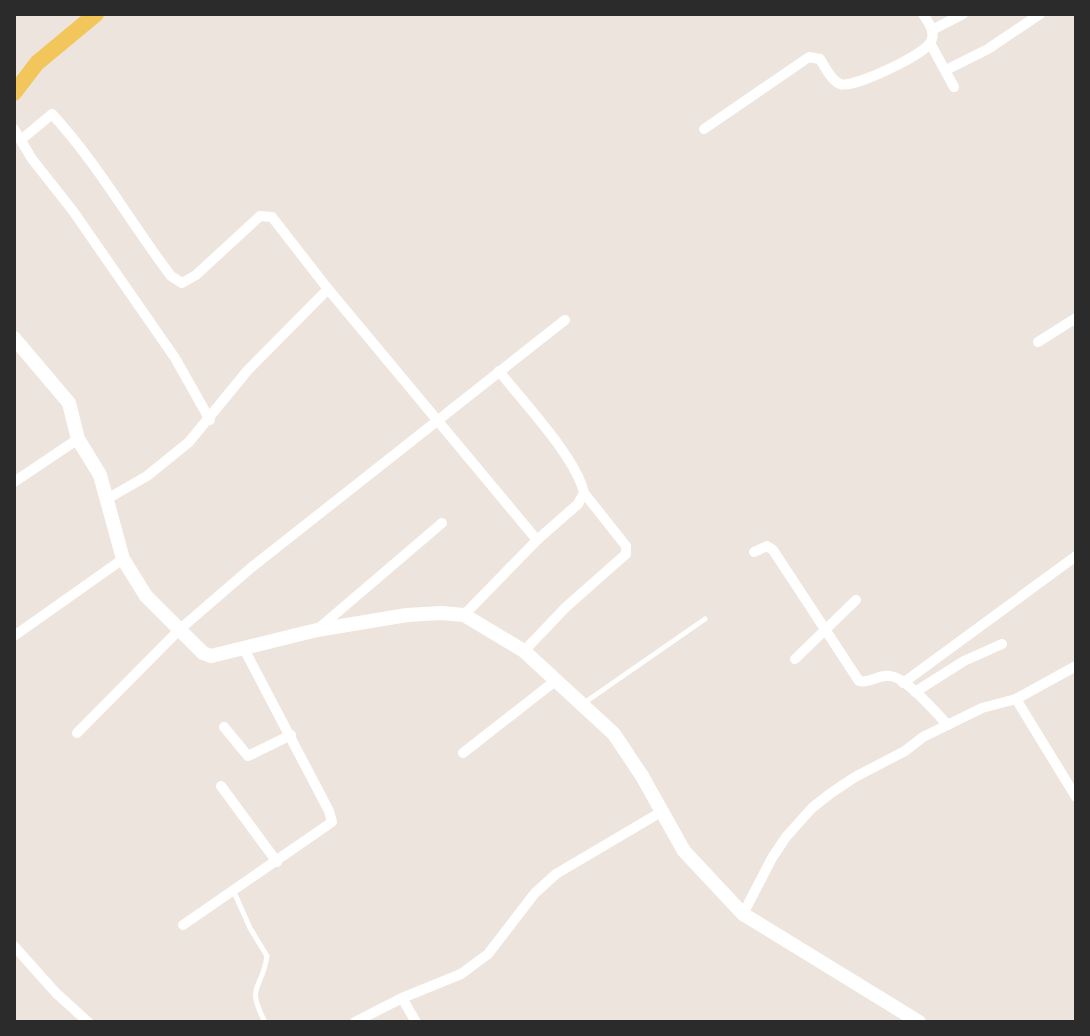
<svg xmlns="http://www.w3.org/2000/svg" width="1090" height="1036" font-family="'Noto Sans',sans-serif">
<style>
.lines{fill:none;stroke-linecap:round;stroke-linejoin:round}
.lane{stroke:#fff;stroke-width:5}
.street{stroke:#fff;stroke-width:10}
.secondary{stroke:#fff;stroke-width:14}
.primary{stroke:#f3c65c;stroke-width:16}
</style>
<rect width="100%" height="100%" fill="#ede5dd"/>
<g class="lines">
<!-- lane -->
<g class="lane">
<path d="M584 703 705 619"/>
<path d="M234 892 250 928 267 956C262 991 245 984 265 1022"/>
</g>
<!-- street -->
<g class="street">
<path d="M932 30 963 14"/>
<path d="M930 43 954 87"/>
<path d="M946 70 988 49 1040 14"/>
<path d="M14 129 32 159 73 211 175 358 210 420"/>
<path d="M704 129 809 57 820 59C825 67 831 80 840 84 853 89 923 55 930 43 937 33 928 22 923 14"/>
<path d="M22 139 52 114C98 164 130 222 171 276L182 283 196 275 260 216 272 217 328 289 537 540"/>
<path d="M1038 342 1076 318"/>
<path d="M14 482 78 439"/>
<path d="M107 499 147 476 189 442 247 371 328 289"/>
<path d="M754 552 767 546 773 550 859 681C871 684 878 674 890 676 906 677 936 713 948 725"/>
<path d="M464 615 537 540 578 504 584 493C576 457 523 402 499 371"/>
<path d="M319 628 442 523"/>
<path d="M14 636 123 559"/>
<path d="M524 651 566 607 626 554V546L584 493"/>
<path d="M795 659 856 600"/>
<path d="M903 683 1076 556"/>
<path d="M915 692 964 661 1002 644"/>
<path d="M1016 699 1076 797"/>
<path d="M224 727 248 756 291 735"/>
<path d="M77 733 179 630 252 567 565 320"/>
<path d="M463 753 555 681"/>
<path d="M221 786 277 862"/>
<path d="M743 914 772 858 786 837 812 808 831 793 855 777 905 751 923 737 982 708 1016 699 1076 666"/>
<path d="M183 925 332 822 329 811 243 647"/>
<path d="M14 946 56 993 88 1022"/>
<path d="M402 998 416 1022"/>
<path d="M355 1022 402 998 461 974 488 954 535 893 556 874 661 812"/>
</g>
<!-- secondary -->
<path class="secondary" d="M14 338 69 403 78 439 100 475 123 559 146 596 203 653 211 656 317 630 407 615 441 613 464 615 524 651 614 734 642 776 684 851 743 914 919 1022"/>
<!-- primary -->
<path class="primary" d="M14 93 37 63 96 14"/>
</g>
<!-- border -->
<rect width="1090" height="1036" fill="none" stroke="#2b2b2b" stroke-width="32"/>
</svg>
